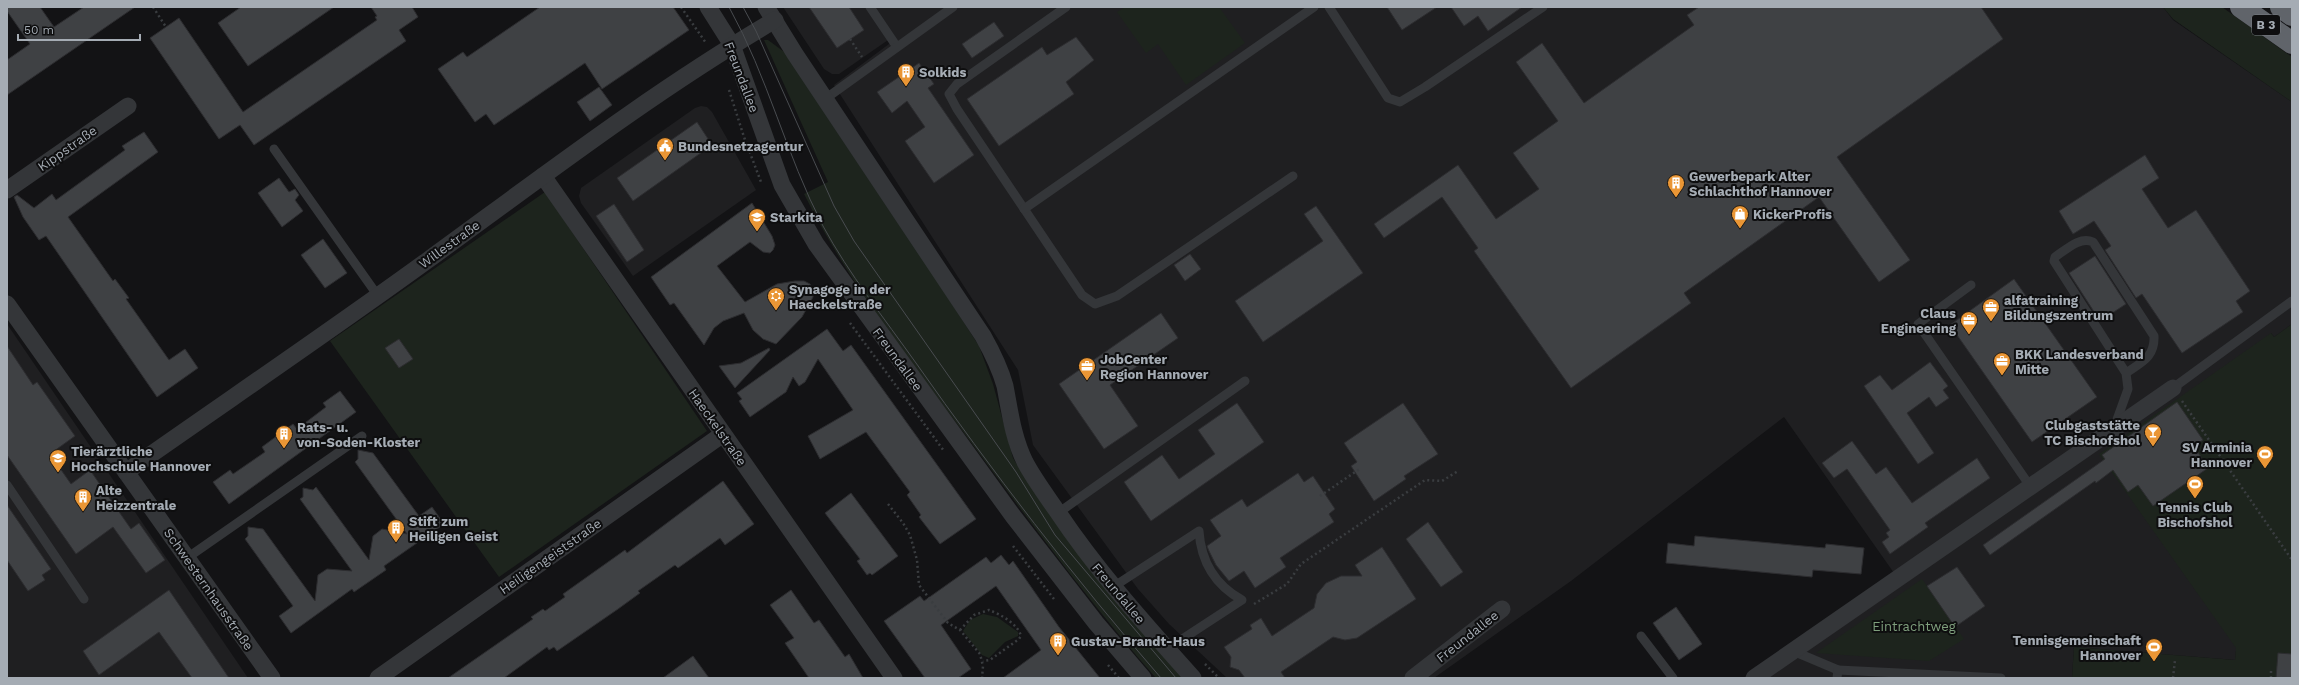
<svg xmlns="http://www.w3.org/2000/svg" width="2299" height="685" font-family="'Work Sans',sans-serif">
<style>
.built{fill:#1f1f21}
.green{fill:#1d241d}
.building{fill:#3f4144;stroke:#2d2d30}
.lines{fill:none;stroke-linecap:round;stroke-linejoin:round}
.path{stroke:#3a3d40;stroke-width:2.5;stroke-dasharray:2 3;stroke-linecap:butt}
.lane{stroke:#343639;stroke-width:9}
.street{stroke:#343639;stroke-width:17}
.highway{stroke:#60646a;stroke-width:22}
.tram{stroke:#494c50;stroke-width:1}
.labels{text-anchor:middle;stroke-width:4;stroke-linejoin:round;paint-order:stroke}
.shield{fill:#0e0e0f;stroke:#787d82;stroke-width:1}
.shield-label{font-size:12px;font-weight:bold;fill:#a5acb4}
.poi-label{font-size:13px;font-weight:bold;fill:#a5acb4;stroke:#0e0e0f;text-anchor:start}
.street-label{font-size:13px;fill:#a5acb4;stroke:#0e0e0f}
.park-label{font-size:13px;fill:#7f9f7d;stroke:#0e0e0f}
</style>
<rect width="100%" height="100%" fill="#131315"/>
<!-- built -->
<g class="built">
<path d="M783 7H2163L2173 20 2292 102V324L2274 337 2271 333 2235 660 2074 647 2072 678H1753L1894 573 1784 417 1571 581 1434 678H1227L1169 624 1138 589 1033 445 1018 370 834 85 893 41 891 38 839 74H832L824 69Z"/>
<path d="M701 106 707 107 712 112 756 190 633 276 581 203 579 196 581 188 695 108Z"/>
<path d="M7 324 248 678H7Z"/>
</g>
<!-- green -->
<g class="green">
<path d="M1125 7H1219L1245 43 1186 85 1158 44 1146 53 1117 12Z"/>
<path d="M2163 7H2222L2292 57V102L2173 19Z"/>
<path d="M764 40H768L787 54 865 168 979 346 993 384 1013 458 1026 479 1184 678H1156C1087 600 1026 516 964 433 906 356 847 280 804 194L828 182Z"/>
<path d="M545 192 707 431 499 577 330 341Z"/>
<path d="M2292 324V678H2072L2074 647 2235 660 2236 648 2099 454 2271 333 2274 337Z"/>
<path d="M1922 579 1964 639 1929 661 1816 653Z"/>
<path d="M983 614 997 617 1018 632V636L1005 642 989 658 982 655 963 631 970 620Z"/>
</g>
<!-- building -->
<g class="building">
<path d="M7 7H40L54 27 84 7H135L7 95V60L30 44 7 11Z"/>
<path d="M241 7H334L248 66 218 23Z"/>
<path d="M371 7H412L418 17 399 30 406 41 254 145 240 125 219 139 150 38 179 18 243 112 377 20 375 17 377 16Z"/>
<path d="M540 7H673L689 30 602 89 585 63 494 125 486 114 475 122 438 69 463 52 467 57Z"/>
<path d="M809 7H849L864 30 837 48Z"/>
<path d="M1387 7H1437L1402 30Z"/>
<path d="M1451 7H1522L1488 31 1478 16 1464 26Z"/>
<path d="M1699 7H1981L2003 39 1837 157 1910 260 1879 282 1819 197 1684 293 1691 303 1571 388 1474 251 1478 248 1442 197 1384 238 1374 224 1458 165 1496 219 1539 189 1513 153 1558 121 1516 62 1542 43 1584 103 1694 25 1687 15Z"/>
<path d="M994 22 1004 36 972 58 962 44Z"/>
<path d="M1076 37 1094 60 1066 82 1074 94 999 146 967 99 1042 47 1047 55Z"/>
<path d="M919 63 934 84 928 88 974 155 934 183 905 141 925 127 907 101 892 113 877 92Z"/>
<path d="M599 87 612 105 590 121 577 102Z"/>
<path d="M697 122 712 145 633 201 617 178Z"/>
<path d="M144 132 158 152 68 217 113 281 115 279 129 298 126 299 169 360 185 349 198 368 157 397 46 236 39 240 23 217 14 197 17 195 34 208 52 194 56 200 125 150 122 146Z"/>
<path d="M2145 155 2159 178 2142 189 2168 228 2196 210 2250 291 2236 301 2243 312 2182 353 2142 294 2136 298 2105 250 2111 246 2094 221 2073 234 2059 211Z"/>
<path d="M279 178 289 192 295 189 299 195 295 200 303 211 282 227 258 193Z"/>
<path d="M752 203 772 236 775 245 773 250 770 253 763 252 750 242 717 266 745 302 777 284 795 281H804L810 284 813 291V297L802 317 776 344 763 339 753 330 744 313 723 321 714 328 704 345 674 303 670 305 651 277Z"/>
<path d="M614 204 644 250 627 262 596 216Z"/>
<path d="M1316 206 1363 273 1263 342 1235 301 1323 241 1304 214Z"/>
<path d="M323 239 347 273 325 288 301 255Z"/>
<path d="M1190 254 1201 269 1185 281 1174 265Z"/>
<path d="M2095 256 2126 304 2100 321 2069 273Z"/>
<path d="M2014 279 2097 397 2032 442 1950 325Z"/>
<path d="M1161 313 1178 338 1110 385 1138 426 1104 449 1059 384Z"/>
<path d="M827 329 843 351 851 345 976 519 940 544 919 517 921 515 907 495 910 492 866 432 820 459 808 436 853 410 818 359 805 382 799 386 793 377 786 392 750 417 739 401 742 399 737 393Z"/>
<path d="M399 339 413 359 399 368 385 348Z"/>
<path d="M7 346 33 385 37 382 75 436 50 454 71 484 90 470 131 529 139 523 165 560 146 573 113 527 76 554 7 455Z"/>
<path d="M769 348 770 350 735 388 719 366 741 363Z"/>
<path d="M1930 362 1948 386 1943 390 1949 398 1936 407 1929 397 1907 413 1934 453 1918 464 1864 386 1880 375 1892 390Z"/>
<path d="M340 391 356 412 229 504 213 482 230 470 233 474 265 452 262 447 293 424 297 429 326 407 323 403Z"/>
<path d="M2177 402 2203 440 2194 446 2208 468 2153 506 2138 485 2128 492 2113 470 2096 483 2095 481 1990 555 1983 545 2105 459 2102 455Z"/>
<path d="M1237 403 1264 442 1151 521 1124 482 1162 455 1179 479 1215 454 1198 430Z"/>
<path d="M1403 403 1438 454 1404 476 1406 479 1374 501 1351 466 1357 462 1344 443Z"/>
<path d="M1852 441 1876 474 1886 467 1912 503 1977 458 1990 478 1925 523 1928 527 1890 554 1882 542 1889 537 1886 533 1890 530 1847 469 1834 478 1822 463Z"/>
<path d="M358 450 373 453 419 516 432 507 444 524 384 566 386 570 354 592 352 589 291 633 279 616 293 606 245 539 248 536V527L263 529 315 601 318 575 327 569 352 571 300 499 303 497V488L313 490 316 487 369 560 373 536 382 529 407 534 355 462 358 459Z"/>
<path d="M1298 473 1304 482 1313 476 1335 509 1329 514 1334 522 1280 558 1286 567 1255 588 1244 571 1229 581 1216 565 1209 551 1207 546 1221 536 1210 520 1242 499 1247 507Z"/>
<path d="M723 481 754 524 725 545 720 538 678 568 675 565 638 591 640 593 618 609 557 651 554 647 549 650 547 647 504 678H448L533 619 531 617 543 609 545 611 565 597 563 594 625 550 627 553Z"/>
<path d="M851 493 898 556 872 575 870 573 867 575 857 561 860 559 825 513Z"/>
<path d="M7 505 51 569 42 575 45 580 28 591 7 560Z"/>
<path d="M1428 522 1463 572 1441 587 1406 539Z"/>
<path d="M1695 536 1825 548 1826 544 1864 548 1861 574 1813 570 1812 577 1666 563 1668 543 1694 546Z"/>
<path d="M1382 547 1416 599 1357 638 1345 640 1333 637 1281 672 1285 678H1245L1239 670 1230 667 1231 657 1224 647 1252 629 1250 625 1261 618 1272 636 1314 608 1317 594 1326 583 1341 576H1362L1355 565Z"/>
<path d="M1001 555 1009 565 1013 561 1059 627 1100 678H1003L1041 650 996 586 941 625 971 669 958 678H925L884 621 920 596 924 601 986 557 991 563Z"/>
<path d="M1957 567 1985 606 1955 627 1927 586Z"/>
<path d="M169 590 229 678H192L159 632 99 675 83 651Z"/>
<path d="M791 590 814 623 819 620 845 657 849 654 863 678H809L785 643 794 638 770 605Z"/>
<path d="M1676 607 1702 644 1679 660 1653 623Z"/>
<path d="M2278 653 2292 654V678H2276Z"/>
<path d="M693 656 709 678H663Z"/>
</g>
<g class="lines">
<!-- path -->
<g class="path">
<path d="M153 7 166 27"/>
<path d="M681 7 706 43"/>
<path d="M850 39 862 57"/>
<path d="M729 90 744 137 761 182"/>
<path d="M850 323 944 451"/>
<path d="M2182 401 2292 560"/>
<path d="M1320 496 1361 468"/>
<path d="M888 504 903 523 910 535 917 560 919 585 948 623 960 630 980 654 983 666 982 678"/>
<path d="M1013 546 1054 599"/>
<path d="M1254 604 1287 584 1301 564 1425 480 1442 481 1458 471"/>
<path d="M960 630 974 615 989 610C1000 614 1018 624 1021 636L1019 639 990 660 983 661"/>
<path d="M1205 664 1219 678"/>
<path d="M1108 665 1119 678"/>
<path d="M2173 678 2175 660"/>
<path d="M2271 678V669"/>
</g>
<!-- lane -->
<g class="lane">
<path d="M870 7 897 47"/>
<path d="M1066 7 957 84 949 94 957 109 1082 295 1095 304 1117 296 1293 176"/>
<path d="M1329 7 1388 98 1400 102 1425 87 1543 7"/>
<path d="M825 99 953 7"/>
<path d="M274 149 378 296"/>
<path d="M1024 209 1314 7"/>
<path d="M1971 285 1918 324 2030 486"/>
<path d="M2173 388 2292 301"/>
<path d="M2115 425 2128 389 2126 373 2054 261 2055 257C2067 249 2080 236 2093 242L2154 336C2155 357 2142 362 2126 373"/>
<path d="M7 485 84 599"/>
<path d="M1058 513 1245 381"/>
<path d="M187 558 362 436"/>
<path d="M1113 587 1199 531C1201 562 1215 585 1242 600L1167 649"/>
<path d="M1641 636 1673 678"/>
<path d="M1793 651 1838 670 1837 678"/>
<path d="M1838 670 2001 678"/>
</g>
<!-- street -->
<g class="street">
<path d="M708 7 732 45 782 185 816 244 1013 516 1096 623 1143 678"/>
<path d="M766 7 795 54 983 336C992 352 1000 368 1005 386 1010 412 1013 438 1025 462 1034 479 1046 495 1057 511 1097 571 1145 624 1193 678"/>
<path d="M543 176 894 678"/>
<path d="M7 190 128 106"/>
<path d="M7 304 272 678"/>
<path d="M126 472C227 401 329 332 428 260 542 177 654 91 775 20"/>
<path d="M378 678 723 434"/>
<path d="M1413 678 1502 609"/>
<path d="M1754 678 2173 388"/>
</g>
<!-- highway -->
<g class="highway">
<path d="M2241 7 2292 43"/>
<path d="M2281 7 2292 15"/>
</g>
<!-- tram -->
<g class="tram">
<path d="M729 7C768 77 786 155 823 226 849 274 884 318 916 363 992 471 1074 578 1161 678"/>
<path d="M743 7 756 31 834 206 854 241 1016 472 1055 535 1176 678"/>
</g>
</g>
<!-- icons -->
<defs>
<g id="building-pin" transform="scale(0.9)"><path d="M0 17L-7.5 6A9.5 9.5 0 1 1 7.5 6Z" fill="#ea9635" stroke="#0e0e0f"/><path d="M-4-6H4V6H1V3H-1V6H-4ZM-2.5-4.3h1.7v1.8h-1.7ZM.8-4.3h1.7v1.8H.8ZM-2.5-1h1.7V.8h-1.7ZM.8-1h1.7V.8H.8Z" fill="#fff"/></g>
<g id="civic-pin" transform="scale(0.9)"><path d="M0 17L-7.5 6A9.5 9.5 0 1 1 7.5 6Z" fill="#ea9635" stroke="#0e0e0f"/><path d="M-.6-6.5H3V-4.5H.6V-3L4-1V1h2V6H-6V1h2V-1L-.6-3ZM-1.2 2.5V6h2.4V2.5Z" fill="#fff"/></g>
<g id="shop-pin" transform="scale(0.9)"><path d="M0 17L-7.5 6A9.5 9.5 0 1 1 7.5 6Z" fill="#ea9635" stroke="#0e0e0f"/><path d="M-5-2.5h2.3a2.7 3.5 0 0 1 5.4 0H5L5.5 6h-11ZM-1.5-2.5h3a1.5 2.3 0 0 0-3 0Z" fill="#fff"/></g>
<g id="school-pin" transform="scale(0.9)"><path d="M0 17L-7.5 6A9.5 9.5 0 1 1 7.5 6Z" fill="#ea9635" stroke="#0e0e0f"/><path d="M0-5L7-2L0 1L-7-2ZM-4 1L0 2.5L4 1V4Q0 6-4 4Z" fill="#fff"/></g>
<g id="synagogue-pin" transform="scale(0.9)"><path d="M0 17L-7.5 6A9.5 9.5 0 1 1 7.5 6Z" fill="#ea9635" stroke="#0e0e0f"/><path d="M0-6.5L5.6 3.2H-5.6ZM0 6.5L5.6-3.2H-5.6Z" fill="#fff"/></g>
<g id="office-pin" transform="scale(0.9)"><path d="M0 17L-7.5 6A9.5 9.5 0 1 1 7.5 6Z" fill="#ea9635" stroke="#0e0e0f"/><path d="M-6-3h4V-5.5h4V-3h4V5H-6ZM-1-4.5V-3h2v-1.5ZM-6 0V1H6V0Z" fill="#fff"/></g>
<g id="bar-pin" transform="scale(0.9)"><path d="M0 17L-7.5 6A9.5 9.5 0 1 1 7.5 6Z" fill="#ea9635" stroke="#0e0e0f"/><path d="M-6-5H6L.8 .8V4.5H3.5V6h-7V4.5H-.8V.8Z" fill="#fff"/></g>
<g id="stadium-pin" transform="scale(0.9)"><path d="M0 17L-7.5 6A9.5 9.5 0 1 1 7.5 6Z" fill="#ea9635" stroke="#0e0e0f"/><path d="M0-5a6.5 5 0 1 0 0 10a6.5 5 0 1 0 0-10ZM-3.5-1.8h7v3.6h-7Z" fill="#fff"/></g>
<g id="university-pin" transform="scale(0.9)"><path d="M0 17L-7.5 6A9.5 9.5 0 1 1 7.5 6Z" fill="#ea9635" stroke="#0e0e0f"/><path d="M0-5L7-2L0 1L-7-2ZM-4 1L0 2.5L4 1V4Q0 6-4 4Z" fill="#fff"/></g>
</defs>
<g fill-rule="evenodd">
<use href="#building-pin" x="906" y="72"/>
<use href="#civic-pin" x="665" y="146"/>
<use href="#building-pin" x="1676" y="183"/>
<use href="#shop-pin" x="1740" y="214"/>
<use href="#school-pin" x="757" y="217"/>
<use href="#synagogue-pin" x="776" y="296"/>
<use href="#office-pin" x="1991" y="307"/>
<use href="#office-pin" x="1969" y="320"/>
<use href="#office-pin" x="2002" y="361"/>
<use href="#office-pin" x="1087" y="366"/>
<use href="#bar-pin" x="2153" y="432"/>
<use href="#building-pin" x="284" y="434"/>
<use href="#stadium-pin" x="2265" y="454"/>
<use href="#university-pin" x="58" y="458"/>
<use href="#stadium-pin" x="2195" y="484"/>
<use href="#building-pin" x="83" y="497"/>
<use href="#building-pin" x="396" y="528"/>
<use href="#building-pin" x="1058" y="641"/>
<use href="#stadium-pin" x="2154" y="647"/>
</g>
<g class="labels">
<!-- shield labels -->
<rect class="shield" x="2252" y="15" width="28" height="20" rx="3"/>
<g class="shield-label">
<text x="2266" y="29">B 3</text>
</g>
<!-- poi labels -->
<g class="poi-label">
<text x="919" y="77">Solkids</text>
<text x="678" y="151">Bundesnetzagentur</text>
<text x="1689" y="181">Gewerbepark Alter<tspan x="1689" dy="15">Schlachthof Hannover</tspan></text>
<text x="1753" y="219">KickerProfis</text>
<text x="770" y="222">Starkita</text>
<text x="789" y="294">Synagoge in der<tspan x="789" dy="15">Haeckelstraße</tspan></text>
<text x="2004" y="305">alfatraining<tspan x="2004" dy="15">Bildungszentrum</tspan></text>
<text x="1956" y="318" text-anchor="end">Claus<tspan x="1956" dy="15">Engineering</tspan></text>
<text x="2015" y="359">BKK Landesverband<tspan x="2015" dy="15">Mitte</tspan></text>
<text x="1100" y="364">JobCenter<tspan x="1100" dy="15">Region Hannover</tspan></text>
<text x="2140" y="430" text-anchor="end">Clubgaststätte<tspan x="2140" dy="15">TC Bischofshol</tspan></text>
<text x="297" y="432">Rats- u.<tspan x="297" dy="15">von-Soden-Kloster</tspan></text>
<text x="2252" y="452" text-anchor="end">SV Arminia<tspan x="2252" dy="15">Hannover</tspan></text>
<text x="71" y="456">Tierärztliche<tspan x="71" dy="15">Hochschule Hannover</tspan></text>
<text x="96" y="495">Alte<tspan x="96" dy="15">Heizzentrale</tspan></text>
<text x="2195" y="512" text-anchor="middle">Tennis Club<tspan x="2195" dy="15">Bischofshol</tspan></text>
<text x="409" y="526">Stift zum<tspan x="409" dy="15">Heiligen Geist</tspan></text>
<text x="2141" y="645" text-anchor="end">Tennisgemeinschaft<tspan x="2141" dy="15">Hannover</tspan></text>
<text x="1071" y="646">Gustav-Brandt-Haus</text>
</g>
<!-- street labels -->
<g class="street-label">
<text transform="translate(742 77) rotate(69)" y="5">Freundallee</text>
<text transform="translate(67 148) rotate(-35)" y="5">Kippstraße</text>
<text transform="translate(449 244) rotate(-36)" y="5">Willestraße</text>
<text transform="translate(898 359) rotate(54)" y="5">Freundallee</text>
<text transform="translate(718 427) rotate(55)" y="5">Haeckelstraße</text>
<text transform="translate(550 556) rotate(-35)" y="5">Heiligengeiststraße</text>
<text transform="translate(209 589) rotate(55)" y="5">Schwesternhausstraße</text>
<text transform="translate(1119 593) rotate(50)" y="5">Freundallee</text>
<text transform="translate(1467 636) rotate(-38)" y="5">Freundallee</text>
</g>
<!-- park labels -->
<g class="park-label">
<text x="1914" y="631">Eintrachtweg</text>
</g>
</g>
<!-- border -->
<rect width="2299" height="685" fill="none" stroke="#a5acb4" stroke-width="16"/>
<!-- scale -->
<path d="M18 34v6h122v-6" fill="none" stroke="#a5acb4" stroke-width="2"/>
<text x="24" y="34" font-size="12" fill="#a5acb4" stroke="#0e0e0f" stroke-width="3" paint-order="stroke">50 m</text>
</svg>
